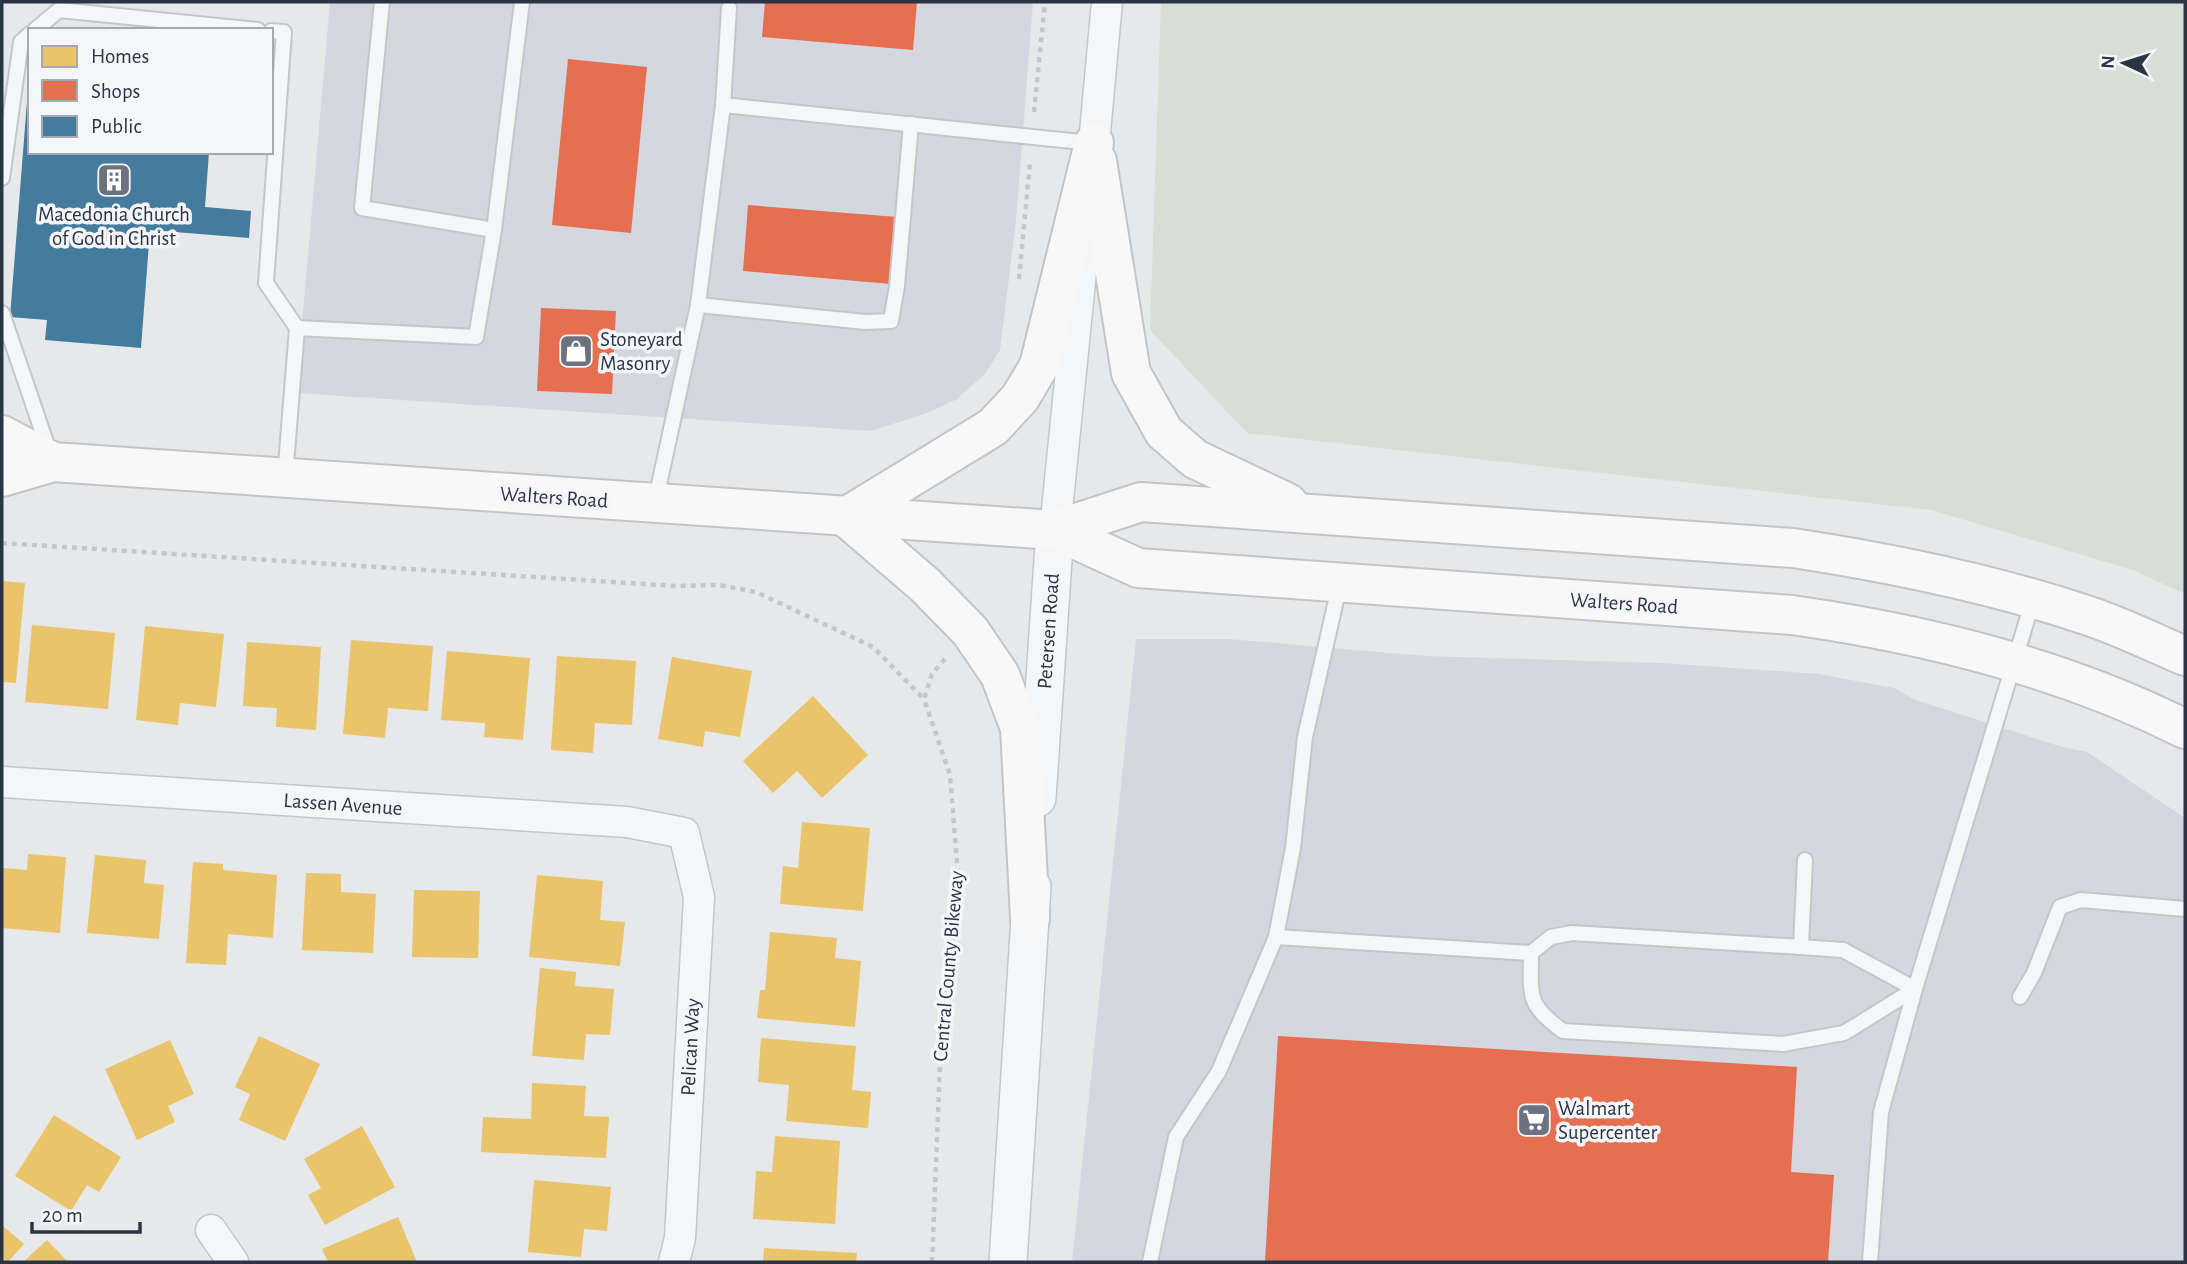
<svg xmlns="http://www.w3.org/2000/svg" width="2187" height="1264" font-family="'Alegreya Sans',sans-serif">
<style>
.built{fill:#d4d7dd}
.green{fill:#d6ded6}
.homes{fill:#e9c46a}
.shops{fill:#e76f51}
.public{fill:#457b9d}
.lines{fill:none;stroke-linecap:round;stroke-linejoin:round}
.service-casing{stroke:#c4c6c8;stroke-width:18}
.minor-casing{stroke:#c4c6c8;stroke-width:33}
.tertiary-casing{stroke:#c4c6c8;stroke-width:40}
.primary-casing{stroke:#c2c5c8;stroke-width:42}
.path{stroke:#c5c6ca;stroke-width:4.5;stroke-dasharray:5 5;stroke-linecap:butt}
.service{stroke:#f5f6f7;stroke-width:14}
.minor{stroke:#f5f6f7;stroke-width:30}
.tertiary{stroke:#f5f6f7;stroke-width:37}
.primary{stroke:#f8f8f8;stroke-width:38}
.labels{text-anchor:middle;stroke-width:7;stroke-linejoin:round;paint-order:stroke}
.poi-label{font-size:21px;fill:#2b3445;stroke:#f4f6f9;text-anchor:start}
.street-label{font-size:21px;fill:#2b3445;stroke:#f4f6f9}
</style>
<rect width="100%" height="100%" fill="#e6e8ea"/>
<!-- built -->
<g class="built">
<path d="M330 2H1033L1016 221 1000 350 985 374 957 399 925 414 870 431 296 393Z"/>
<path d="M1136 639H1228L1425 656 1663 663 1819 674 1894 688 1916 700 2059 746 2087 752 2185 818V1262H1072Z"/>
</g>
<!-- green -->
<path class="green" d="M1161 2H2185V594L2133 570 1931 510 1247 433 1150 330Z"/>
<!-- homes -->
<g class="homes">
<path d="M2 581 25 583 16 683 2 682Z"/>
<path d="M32 625 115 633 108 709 25 702Z"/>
<path d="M145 626 224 634 216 707 180 703 178 725 136 720Z"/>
<path d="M351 640 433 646 428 711 388 708 385 738 343 734Z"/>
<path d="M247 642 321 647 316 730 276 727 277 708 243 706Z"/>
<path d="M447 651 530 658 523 740 484 737 485 723 441 720Z"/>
<path d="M557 656 636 661 632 725 595 723 593 753 551 750Z"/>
<path d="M672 657 752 671 740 737 705 731 703 747 658 739Z"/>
<path d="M813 696 868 755 822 798 797 771 773 793 743 761Z"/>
<path d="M802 822 870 828 863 911 780 904 783 866 798 868Z"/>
<path d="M28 854 66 857 60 933 2 928V868L27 870Z"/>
<path d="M95 855 146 860 144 883 164 885 159 939 87 933Z"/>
<path d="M193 862 223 864V870L277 875 273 938 228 934 226 965 186 963Z"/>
<path d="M306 873 341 874V892L376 894 373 953 302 950Z"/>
<path d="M537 875 603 881 600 920 625 922 620 966 529 957Z"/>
<path d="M414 890 480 891 478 958 412 957Z"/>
<path d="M770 932 837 938 835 958 861 961 855 1027 757 1018 760 990H765Z"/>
<path d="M540 968 576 972 575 986 614 989 610 1035 586 1034 584 1060 532 1056Z"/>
<path d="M259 1036 320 1064 285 1141 239 1120 250 1094 235 1087Z"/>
<path d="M761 1038 856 1046 852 1090 871 1092 868 1128 786 1121 789 1085 758 1082Z"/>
<path d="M170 1040 194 1094 168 1106 175 1122 137 1140 105 1069Z"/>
<path d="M532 1083 586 1086 584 1116 609 1117 606 1158 481 1152 483 1117 531 1119Z"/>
<path d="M54 1115 121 1157 99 1192 87 1185 71 1211 15 1176Z"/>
<path d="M362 1126 395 1187 325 1225 308 1195 321 1188 304 1159Z"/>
<path d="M775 1136 840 1141 835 1224 753 1219 756 1171 772 1172Z"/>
<path d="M534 1180 611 1187 607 1231 584 1229 581 1257 528 1252Z"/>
<path d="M398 1217 417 1262H328L322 1249Z"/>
<path d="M3 1226 24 1244 8 1262H2Z"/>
<path d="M47 1240 68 1262H23Z"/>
<path d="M764 1248 857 1253 856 1262H763Z"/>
</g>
<!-- shops -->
<g class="shops">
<path d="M765 2H917L913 50 762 37Z"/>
<path d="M568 59 647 67 631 233 552 225Z"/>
<path d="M748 205 897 217 891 284 743 271Z"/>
<path d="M541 308 616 311 612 394 537 391Z"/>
<path d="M1278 1036 1797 1067 1791 1172 1834 1175 1828 1262H1265Z"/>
</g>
<!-- public -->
<path class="public" d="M28 89 30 152H209L205 207 251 211 249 238 150 230 141 348 45 340 47 320 10 317Z"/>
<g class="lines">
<!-- service casing -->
<g class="service-casing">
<g id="service">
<path d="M382 2 362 208 494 230"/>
<path d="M35 30 59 10 258 30"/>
<path d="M271 31 284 32 266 283 297 328"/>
<path d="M723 105 729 8"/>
<path d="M2 178 21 42 30 34"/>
<path d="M698 305 865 322 891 321 897 286 911 124"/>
<path d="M2 313 50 454"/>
<path d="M285 477 297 328 476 337 494 230 522 2"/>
<path d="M655 503 698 305 723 105 1091 143"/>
<path d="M1276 937 1531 953 1551 937 1572 933 1801 947 1805 860"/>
<path d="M1531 953C1531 997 1526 1004 1563 1031L1783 1044 1844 1033 1915 989 1843 950 1801 947"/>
<path d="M2020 997 2034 973 2060 907 2081 900 2185 909"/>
<path d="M1150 1262 1176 1137 1219 1071 1276 937 1293 848 1305 737 1340 583"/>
<path d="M1870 1262 1881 1112 1915 989 2033 600"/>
</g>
</g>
<!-- minor casing -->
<g class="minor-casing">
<g id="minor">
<path d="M1092 165 1107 2"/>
<path d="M1055 530 1084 242"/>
<path d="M2 782 627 822 684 833 699 897 680 1238 674 1262"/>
<path d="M211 1230 233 1262"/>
</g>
</g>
<!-- tertiary casing -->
<g class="tertiary-casing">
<g id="tertiary">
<path d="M1037 798 1055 530"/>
<path d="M1008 1262 1032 887"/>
</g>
</g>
<!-- primary casing -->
<g class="primary-casing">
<g id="primary">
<path d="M1097 161 1131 373 1164 432 1195 459 1288 503"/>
<path d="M2 435 53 462"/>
<path d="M2 477 53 462 1055 530 1138 568 1792 615C1927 634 2063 668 2185 729"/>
<path d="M846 517 993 427 1020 398 1039 366 1094 143"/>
<path d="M846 517 925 585 970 631 1000 675 1020 728 1030 918"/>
<path d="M1055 530 1141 502 1793 548C1892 563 1990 583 2086 615 2120 626 2152 642 2185 656"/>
</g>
</g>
<!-- path -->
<g class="path">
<path d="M1034 112 1045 2"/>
<path d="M1019 279 1030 162"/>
<path d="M2 543 676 586 719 585 756 592 873 647 924 699"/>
<path d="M932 1262 941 1041 952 956 957 863 950 775 924 699 932 674 945 659"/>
</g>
<!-- service -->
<use href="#service" class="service"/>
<!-- minor -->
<use href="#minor" class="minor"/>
<!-- tertiary -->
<use href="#tertiary" class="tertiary"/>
<!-- primary -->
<use href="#primary" class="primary"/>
</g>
<!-- icons -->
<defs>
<g id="building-square" transform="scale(1.75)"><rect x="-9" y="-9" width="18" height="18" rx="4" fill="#6c737f" stroke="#f4f6f9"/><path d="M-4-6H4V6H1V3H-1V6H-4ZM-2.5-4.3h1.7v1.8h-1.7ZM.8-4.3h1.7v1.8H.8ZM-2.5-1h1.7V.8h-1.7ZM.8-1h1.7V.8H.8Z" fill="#fff"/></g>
<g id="shop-square" transform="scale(1.75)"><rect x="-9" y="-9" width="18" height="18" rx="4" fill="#6c737f" stroke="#f4f6f9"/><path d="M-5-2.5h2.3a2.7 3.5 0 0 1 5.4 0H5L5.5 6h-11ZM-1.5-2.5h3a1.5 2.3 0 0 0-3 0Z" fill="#fff"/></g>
<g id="supermarket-square" transform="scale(1.75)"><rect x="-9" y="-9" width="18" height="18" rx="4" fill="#6c737f" stroke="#f4f6f9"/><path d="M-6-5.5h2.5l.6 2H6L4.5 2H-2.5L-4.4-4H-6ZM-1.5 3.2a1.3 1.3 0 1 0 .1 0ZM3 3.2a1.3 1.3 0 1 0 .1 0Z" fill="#fff"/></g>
</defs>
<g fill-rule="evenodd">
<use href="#building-square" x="114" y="180"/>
<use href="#shop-square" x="576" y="351"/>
<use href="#supermarket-square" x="1534" y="1120"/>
</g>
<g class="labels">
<!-- poi labels -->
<g class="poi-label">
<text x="114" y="221" text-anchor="middle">Macedonia Church<tspan x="114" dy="24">of God in Christ</tspan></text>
<text x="600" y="346">Stoneyard<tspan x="600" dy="24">Masonry</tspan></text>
<text x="1558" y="1115">Walmart<tspan x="1558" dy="24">Supercenter</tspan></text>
</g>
<!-- street labels -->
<g class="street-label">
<text transform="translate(554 497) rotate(4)" y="7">Walters Road</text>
<text transform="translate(1624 603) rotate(4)" y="7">Walters Road</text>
<text transform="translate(1048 631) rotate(-86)" y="7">Petersen Road</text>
<text transform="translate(343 804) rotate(4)" y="7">Lassen Avenue</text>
<text transform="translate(948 966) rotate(-85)" y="7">Central County Bikeway</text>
<text transform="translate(690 1047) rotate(-87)" y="7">Pelican Way</text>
</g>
</g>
<!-- border -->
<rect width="2187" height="1264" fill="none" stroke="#2b3445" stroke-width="7"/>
<!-- legend -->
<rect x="28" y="28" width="245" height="126" fill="#f4f6f9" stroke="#a4a8b1" stroke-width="2"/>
<rect x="42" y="46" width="35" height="21" fill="#e9c46a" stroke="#a4a8b1" stroke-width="2"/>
<text x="91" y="63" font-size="21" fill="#2b3445">Homes</text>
<rect x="42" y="80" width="35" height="21" fill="#e76f51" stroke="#a4a8b1" stroke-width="2"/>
<text x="91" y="98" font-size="21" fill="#2b3445">Shops</text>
<rect x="42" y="116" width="35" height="21" fill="#457b9d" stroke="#a4a8b1" stroke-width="2"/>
<text x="91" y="133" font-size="21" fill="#2b3445">Public</text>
<!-- north arrow -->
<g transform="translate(2124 63) rotate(274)" stroke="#f4f6f9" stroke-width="5" paint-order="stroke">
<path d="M0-5L12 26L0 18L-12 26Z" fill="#2b3445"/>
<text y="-10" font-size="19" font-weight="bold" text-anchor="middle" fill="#2b3445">N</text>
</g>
<!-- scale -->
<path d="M32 1222v10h108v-10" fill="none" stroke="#2b3445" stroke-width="3.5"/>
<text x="42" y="1222" font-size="21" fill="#2b3445" stroke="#f4f6f9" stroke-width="5" paint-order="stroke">20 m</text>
</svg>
